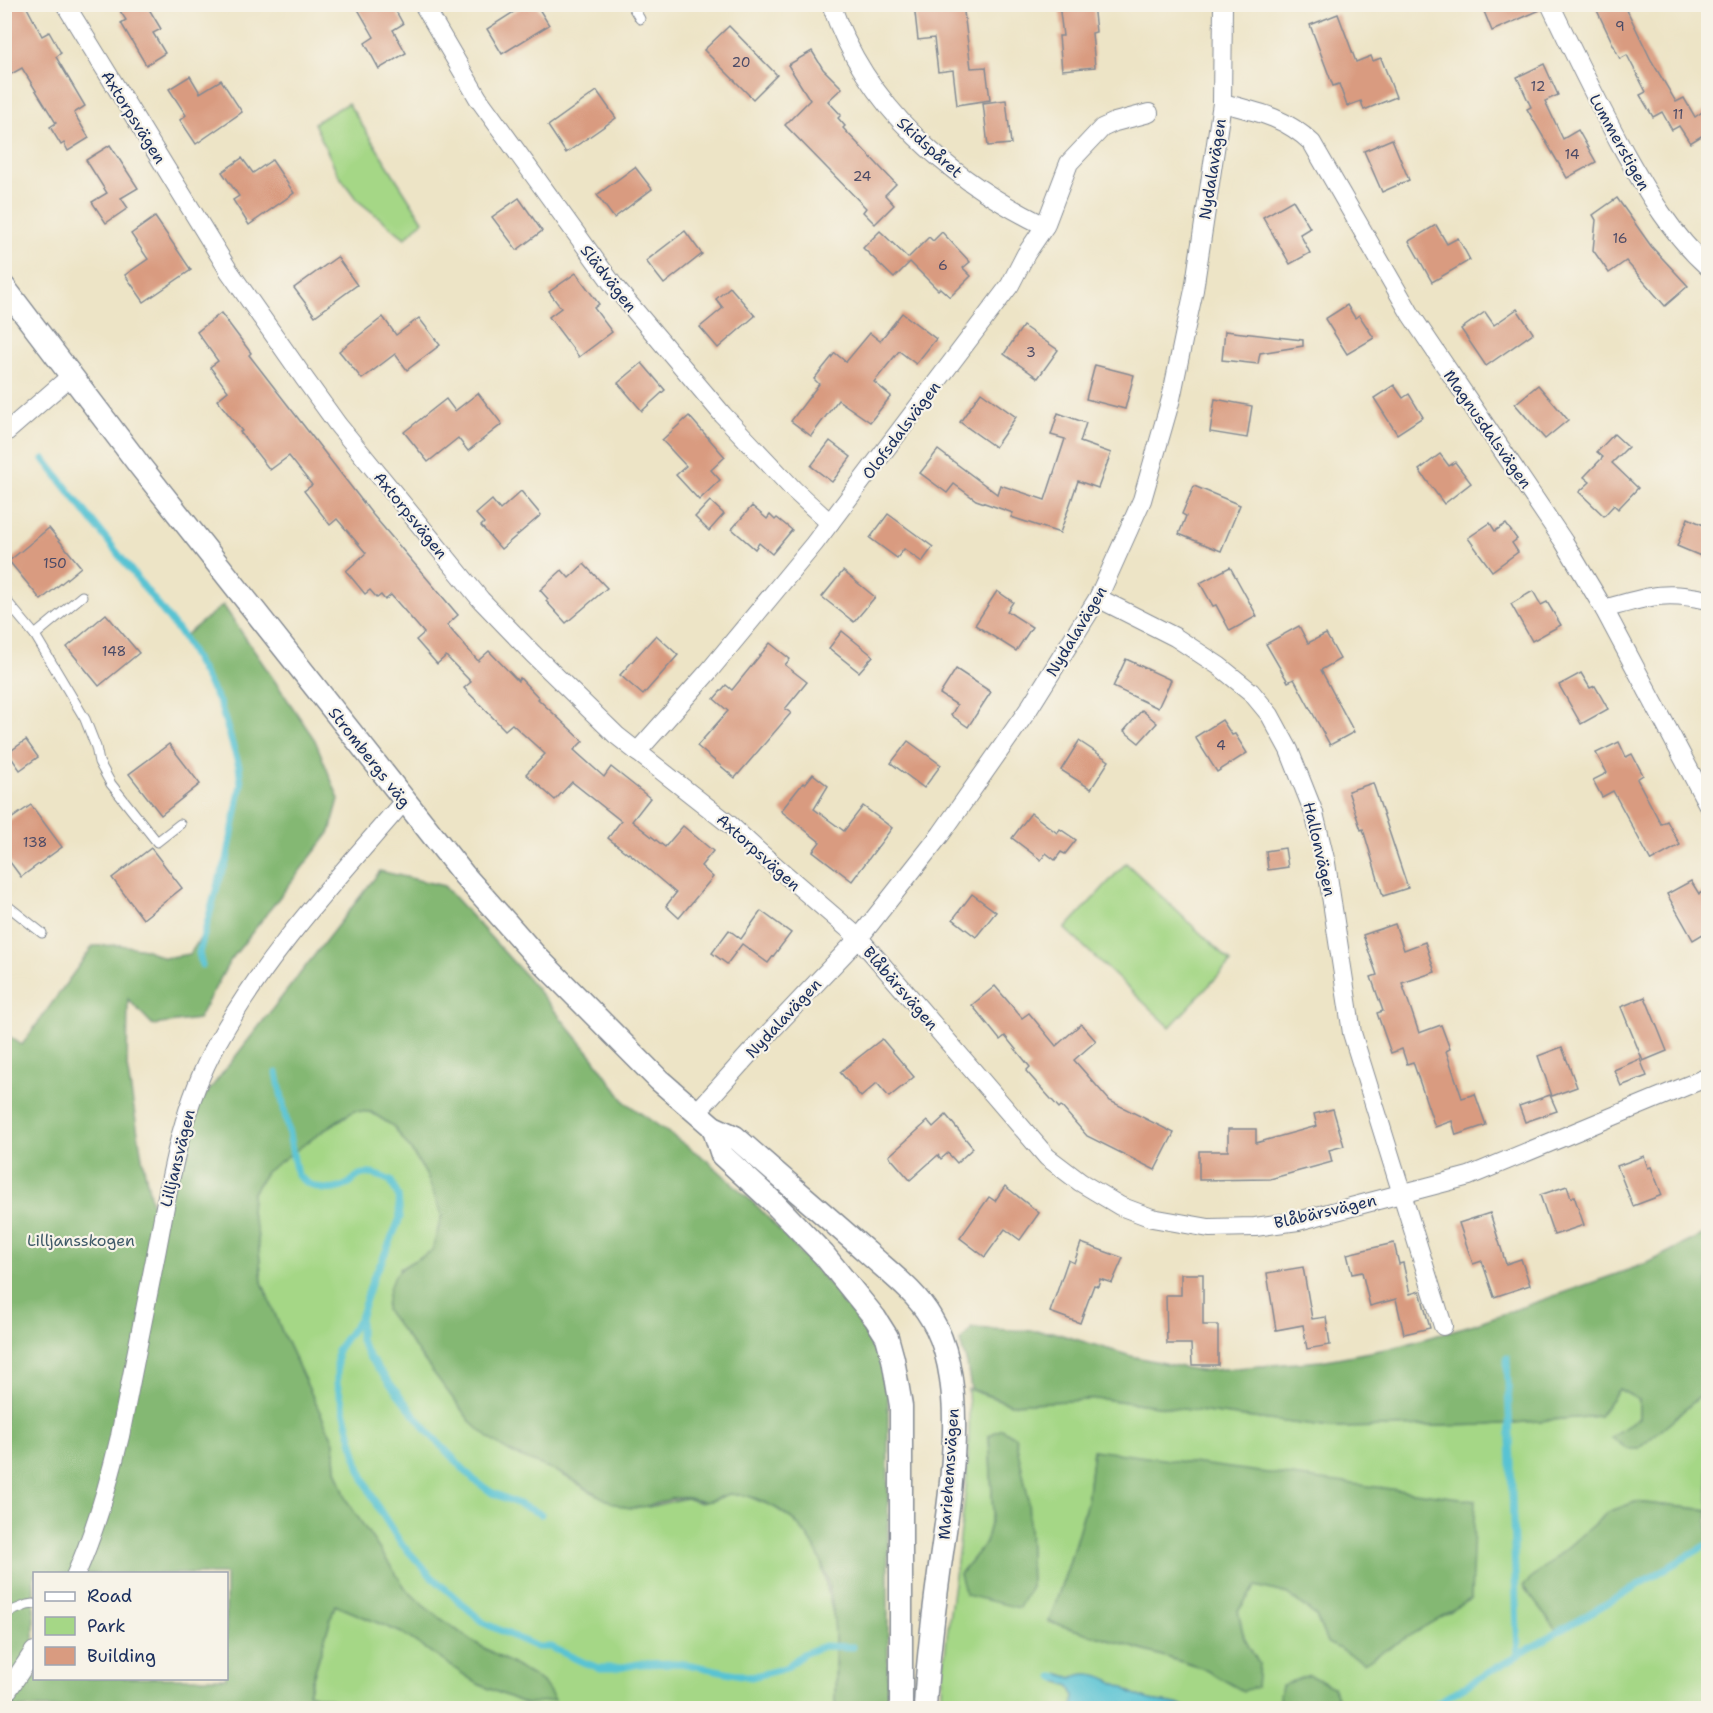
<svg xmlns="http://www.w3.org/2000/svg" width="1713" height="1713" font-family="'Shantell Sans',sans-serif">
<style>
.green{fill:#a5d786;stroke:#608372;stroke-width:1.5;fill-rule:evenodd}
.forest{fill:#84b873;stroke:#507468;stroke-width:1.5;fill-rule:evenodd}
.water{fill:#58c3d3;stroke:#3a7998;stroke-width:1.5}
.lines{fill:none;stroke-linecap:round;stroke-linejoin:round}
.stream{stroke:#58c3d3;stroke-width:7}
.building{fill:#d99b80}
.service-casing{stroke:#848a92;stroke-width:11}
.minor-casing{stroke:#848a92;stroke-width:20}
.tertiary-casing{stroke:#848a92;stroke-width:25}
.service{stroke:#fff;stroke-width:9}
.minor{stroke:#fff;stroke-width:18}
.tertiary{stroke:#fff;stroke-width:22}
.labels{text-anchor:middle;stroke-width:4.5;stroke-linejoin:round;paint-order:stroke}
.number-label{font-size:14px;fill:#4a4a66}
.street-label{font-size:16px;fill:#1b2f5e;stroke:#f7f3e8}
.park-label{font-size:16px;fill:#3e5968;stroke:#f7f3e8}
</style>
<rect width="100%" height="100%" fill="#f7f3e8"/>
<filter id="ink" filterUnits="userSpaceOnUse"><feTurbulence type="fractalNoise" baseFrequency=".0167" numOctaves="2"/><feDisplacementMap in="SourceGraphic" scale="12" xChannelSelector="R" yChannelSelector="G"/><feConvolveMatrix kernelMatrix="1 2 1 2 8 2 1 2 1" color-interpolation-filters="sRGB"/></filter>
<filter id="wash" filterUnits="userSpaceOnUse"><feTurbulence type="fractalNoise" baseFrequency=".008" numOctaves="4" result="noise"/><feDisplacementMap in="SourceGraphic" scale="24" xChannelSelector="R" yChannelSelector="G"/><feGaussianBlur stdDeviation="1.35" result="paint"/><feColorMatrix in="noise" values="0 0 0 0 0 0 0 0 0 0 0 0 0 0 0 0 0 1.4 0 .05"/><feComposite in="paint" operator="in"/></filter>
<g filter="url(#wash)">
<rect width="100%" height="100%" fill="#ede4c6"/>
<!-- green -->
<g class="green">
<path d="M348 103 423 221 405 238 357 200 338 174 314 123Z"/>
<path d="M1126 863 1231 962 1170 1027 1065 929Z"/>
<path d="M354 1111 371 1112 393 1126 411 1150 427 1176 442 1215 432 1251 399 1269 446 1389 470 1421 597 1495 649 1507 686 1498 700 1503 714 1500 729 1494 745 1495 774 1507 799 1524 819 1553 835 1623V1708H361L308 1694 335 1605 402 1633 478 1684 526 1704 543 1682 472 1641 425 1607 406 1589 389 1564 347 1501 336 1469 334 1442 283 1334 262 1282 257 1230 251 1213 252 1194 266 1172 291 1152Z"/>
<path d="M1708 1384V1510L1635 1502 1558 1632 1708 1544V1708H1341L1333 1687 1278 1704 1282 1708H1186C1173 1700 1160 1704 1146 1699 1124 1691 1096 1665 1072 1678L1060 1674 1057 1681 1070 1686 1074 1695 1073 1708H941C945 1601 975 1497 968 1389L1011 1404 1103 1399 1332 1428 1488 1425 1599 1416 1619 1389 1639 1400V1418L1611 1438 1638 1449 1703 1394ZM989 1436 1015 1437 1028 1497 1031 1586 960 1574 985 1543 993 1513ZM1093 1450 1471 1599 1327 1642 1316 1616 1288 1594 1256 1586 1238 1611 1244 1638 1259 1664 1243 1690 1202 1668 1049 1622 1069 1564 1087 1502Z"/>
</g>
<!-- forest -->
<g class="forest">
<path d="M223 605 315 740 339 799 330 832 230 961 198 1019 153 1025 128 999 127 1067 143 1163 159 1237 182 1125 380 871 444 886 525 975 593 1057 625 1102 708 1161 759 1208 832 1287 860 1324 880 1361 888 1389V1698L873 1708H835C836 1640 843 1539 770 1505 757 1499 745 1493 730 1494 723 1495 716 1500 709 1501 700 1503 696 1499 687 1498 668 1495 646 1512 625 1507 602 1501 584 1485 564 1475 547 1466 527 1461 510 1452 495 1444 482 1433 470 1421L386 1310C389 1270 399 1269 432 1251L442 1215 427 1176 411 1150 393 1126 371 1112 354 1111 337 1121 266 1172 252 1194 251 1213 257 1230 262 1282 283 1334 334 1442 336 1469 347 1501 406 1589 425 1607 472 1641 543 1682 555 1700 526 1704 478 1684 402 1633 335 1605 308 1693 361 1708H5L4 1033 22 1045 93 946 120 945 145 949 164 958 190 954 205 931 218 883 227 860 241 784 239 766 220 704 183 637ZM34 1574H226V1678H34Z"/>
<path d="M1708 1232V1384L1703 1394 1638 1449H1627L1611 1437 1639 1418V1400L1619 1389 1599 1416 1488 1425 1332 1428 1103 1399 1011 1404 971 1389 967 1364 960 1342 972 1328 1052 1332 1131 1356 1200 1371 1321 1361 1397 1347 1474 1324 1645 1264Z"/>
<path d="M1002 1429 1015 1437 1028 1497 1031 1586 1019 1608 966 1595 960 1574 985 1543 993 1513 989 1435Z"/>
<path d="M1093 1450 1475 1500 1471 1599 1364 1663 1327 1642 1316 1616 1288 1594 1256 1586 1238 1611 1244 1638 1259 1664 1257 1687 1243 1691 1202 1668 1049 1622 1069 1564 1087 1502Z"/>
<path d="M1635 1502 1708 1510V1544L1558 1632 1523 1586 1608 1512Z"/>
<path d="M1309 1675 1333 1687 1341 1708H1282L1278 1704 1282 1685Z"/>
</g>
<!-- water -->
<path class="water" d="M1060 1674 1072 1678C1101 1663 1124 1695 1150 1700 1164 1703 1174 1701 1186 1708H1073L1074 1695 1070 1686 1057 1681Z"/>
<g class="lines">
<!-- stream -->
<g class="stream">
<path d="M44 459 183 637 220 704 239 766 241 784 227 860 218 883 199 953 202 965"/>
<path d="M277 1073 297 1175C311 1188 330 1195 348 1184 352 1182 355 1177 360 1175 370 1171 382 1177 391 1181L398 1196 400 1218 381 1263 374 1275 360 1318V1340L369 1357 430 1434 474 1480 491 1492 541 1514"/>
<path d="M360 1318 337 1350V1384L360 1470 377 1506 400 1542 431 1576 484 1623 537 1647H551L585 1663 600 1668H618L639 1664 681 1663 751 1677 786 1668 803 1654 824 1646 853 1647"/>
<path d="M1507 1358 1518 1656"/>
<path d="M1053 1677 1058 1678"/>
<path d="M1428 1708 1708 1544"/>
</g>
</g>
<g id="blocks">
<!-- building -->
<g class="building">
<path d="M11 4H25L42 36 49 32 61 53 56 57 85 106 74 113 89 138 68 151 64 143 61 145 50 127 56 123 22 68 4 78V9Z"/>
<path d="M130 4H146L161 29 153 33 165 53 146 65 121 23 126 20 120 11Z"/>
<path d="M355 4H392L403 24 393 30 406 53 379 69 365 43 374 37Z"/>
<path d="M526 4H536L549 25 502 54 487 29Z"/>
<path d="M914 4H963L971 68 986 67 990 100 957 105 953 70 938 72 934 38 918 40Z"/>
<path d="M1059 4H1093L1096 32 1092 33 1095 67 1062 70 1059 36H1063Z"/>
<path d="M1481 4H1539L1540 10 1492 31Z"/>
<path d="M1594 4H1624L1651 60 1676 102 1684 98 1695 117 1708 108V132L1690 143 1679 126 1672 130 1662 112 1653 117 1640 95 1646 92 1627 55 1620 59Z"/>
<path d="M1338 14 1356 62 1371 56 1373 61 1381 58 1396 97 1364 110 1361 101 1347 106 1339 84 1333 86 1310 25Z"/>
<path d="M729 26 777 75 753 99 704 50Z"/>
<path d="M812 51 823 69 842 88 828 101 841 115 838 118 845 126 843 128 896 184 885 195 894 205 875 224 863 212 866 208 785 125 810 100 788 65Z"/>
<path d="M1544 64 1558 95 1545 101 1563 139 1578 130 1596 162 1567 178 1527 109 1531 107 1517 77Z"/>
<path d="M190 76 200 93 221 80 242 112 196 144 180 120 186 115 169 89Z"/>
<path d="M597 91 616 118 566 153 548 126Z"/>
<path d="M1006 100 1011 144 988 146 983 103Z"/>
<path d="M1392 139 1409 180 1382 192 1364 151Z"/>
<path d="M110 145 138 188 121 198 128 208 106 223 92 202 107 193 86 160Z"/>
<path d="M242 158 253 173 272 160 294 193 249 225 233 200 239 196 222 172Z"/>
<path d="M635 167 652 189 614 218 597 195Z"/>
<path d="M519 198 542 231 517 250 492 217Z"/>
<path d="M1617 198 1651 246 1688 286 1665 306 1626 261 1609 273 1593 250 1596 220 1593 215Z"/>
<path d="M1293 200 1310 228 1300 234 1310 253 1290 264 1263 217Z"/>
<path d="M155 217 191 270 144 302 125 275 148 259 131 234Z"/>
<path d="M1436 225 1447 244 1458 238 1470 260 1432 282 1409 241Z"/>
<path d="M685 231 702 254 664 284 646 261Z"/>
<path d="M880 231 908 258 929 237 933 241 942 232 970 262 963 268 971 276 950 297 940 288 938 290 910 262 894 278 863 248Z"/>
<path d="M337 257 357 285 315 316 294 288Z"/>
<path d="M576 273 599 304 594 308 612 332 579 357 549 317 561 308 549 292Z"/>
<path d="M730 287 755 316 718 348 700 327 723 308 716 299Z"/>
<path d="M1347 305 1355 318 1359 315 1374 338 1347 354 1325 319Z"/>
<path d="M1517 309 1533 333 1486 366 1461 329 1485 312 1494 325Z"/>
<path d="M221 313 251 353 249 355 373 515 458 615 447 625 478 661 489 651 518 681 520 678 539 698 538 699 583 741 574 750 604 777 611 767 650 798 632 821 665 847 683 826 713 851 701 866 713 877 679 918 666 906 676 893 629 853 628 854 608 838 621 821 572 782 555 800 526 774 545 754 512 724 505 730 464 688 471 682 446 656 437 664 416 640 424 633 391 595 385 600 381 595 377 598 370 590 365 594 346 571 366 553 337 519 330 525 304 491 312 485 289 456 270 470 240 432 242 431 217 400 228 391 210 367 218 361 197 332Z"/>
<path d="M902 313 936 339 916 364 899 351 874 382 891 396 870 422 838 400 811 436 791 421 819 384 814 379 835 353 846 362 870 333 880 341Z"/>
<path d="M383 317 396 335 419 318 440 345 407 370 395 354 362 379 339 351Z"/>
<path d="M1023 326 1058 350 1038 378 1004 354Z"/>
<path d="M1225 331 1303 340V346L1260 353 1258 364 1222 360Z"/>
<path d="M642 363 665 390 642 411 618 383Z"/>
<path d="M1095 365 1134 375 1125 409 1086 399Z"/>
<path d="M1394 385 1403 398 1409 394 1423 417 1397 434 1374 398Z"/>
<path d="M1538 385 1568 420 1545 439 1515 404Z"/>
<path d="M981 392 1016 417 995 447 960 422Z"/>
<path d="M478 393 502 424 468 451 458 438 428 462 404 432 446 399 455 411Z"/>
<path d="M1215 399 1252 406 1247 438 1210 432Z"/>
<path d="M1058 413 1086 423 1080 442 1111 453 1098 488 1078 481 1060 533 1011 517 1013 513 976 500 954 484 947 493 920 473 938 450 997 494 1000 485 1045 500 1065 439 1051 435Z"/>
<path d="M689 416 725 457 711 470 720 480 699 500 676 475 686 466 662 440Z"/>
<path d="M1614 434 1628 447 1612 463 1638 488 1618 509 1614 505 1604 516 1579 492 1590 482 1584 477 1603 457 1597 452Z"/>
<path d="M830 441 851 457 832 482 811 466Z"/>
<path d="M1440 454 1449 466 1455 462 1471 483 1444 504 1419 470Z"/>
<path d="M1194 486 1240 505 1221 551 1179 534 1186 516 1182 514Z"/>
<path d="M521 491 541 515 501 549 481 526 484 523 476 514 492 500 500 510Z"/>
<path d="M710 501 724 514 709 531 695 517Z"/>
<path d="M752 506 767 519 770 515 775 520 777 518 792 530 772 554 759 543 755 549 732 529Z"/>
<path d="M888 514 933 547 922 562 904 549 897 558 870 538Z"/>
<path d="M1688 518 1708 527V559L1677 546Z"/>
<path d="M1490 523 1495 531 1506 524 1517 539 1512 543 1518 552 1492 571 1468 538Z"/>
<path d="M49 528 81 567 41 600 9 561Z"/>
<path d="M584 564 607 588 566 623 546 601 548 599 540 590 562 570 569 578Z"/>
<path d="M1230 567 1257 616 1230 631 1216 605 1213 606 1200 583Z"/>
<path d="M843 571 875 597 854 622 822 597Z"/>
<path d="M997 591 1013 602 1007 611 1032 627 1016 651 975 625Z"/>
<path d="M1533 591 1541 605 1547 602 1561 625 1532 641 1511 604Z"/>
<path d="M106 614 139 653 99 686 67 647Z"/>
<path d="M1299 626 1308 643 1326 634 1340 659 1321 670 1354 732 1330 745 1294 679 1288 682 1266 644Z"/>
<path d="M842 631 873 656 859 672 829 648Z"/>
<path d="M656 635 678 655 643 695 620 675Z"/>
<path d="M770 643 790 659 785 665 807 682 785 709 791 713 735 778 697 746 728 711 714 699 726 685 732 690Z"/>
<path d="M1126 659 1171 680 1158 708 1113 687Z"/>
<path d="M956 669 991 692 968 727 951 715 957 705 940 694Z"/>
<path d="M1581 673 1590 688 1595 686 1608 709 1581 724 1559 685Z"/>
<path d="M1142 710 1157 723 1139 743 1124 731Z"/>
<path d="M1222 720 1232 735 1235 734 1247 753 1217 772 1195 737Z"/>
<path d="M26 740 38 757 20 770 8 753Z"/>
<path d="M908 741 941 765 924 788 891 763Z"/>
<path d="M1079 741 1109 761 1091 789 1061 770Z"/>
<path d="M1619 742 1626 757 1632 754 1643 775 1637 779 1661 824 1667 821 1680 845 1651 861 1613 791 1602 797 1593 780 1607 773 1596 753Z"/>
<path d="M169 744 200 784 161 815 129 774Z"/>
<path d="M813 774 828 786 814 809 844 831 863 806 892 828 852 881 813 851 820 842 781 811 803 783 805 784Z"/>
<path d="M1373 783 1408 888 1383 896 1363 829 1361 830 1348 791Z"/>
<path d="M31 805 62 847 21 877 4 854V824Z"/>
<path d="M1031 813 1057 833 1060 829 1076 840 1065 854 1061 852 1055 860 1046 853 1041 860 1012 838Z"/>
<path d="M151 848 182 888 143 919 112 878Z"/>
<path d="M1285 848 1288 867 1268 870 1266 851Z"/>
<path d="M1691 881 1699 894 1708 889V931L1693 940 1667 894Z"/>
<path d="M972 894 996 912 976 937 953 919Z"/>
<path d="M761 911 791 933 768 963 742 944 727 964 712 953 729 930 741 939Z"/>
<path d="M1395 924 1404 950 1425 942 1435 972 1402 983 1419 1033 1441 1025 1450 1049 1446 1051 1462 1098 1475 1094 1486 1125 1456 1135 1452 1121 1435 1127 1413 1062 1407 1064 1402 1049 1391 1053 1377 1013 1383 1011 1371 977 1377 975 1363 935Z"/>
<path d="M995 986 1022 1018 1029 1013 1056 1046 1081 1024 1096 1041 1074 1060 1110 1101 1174 1133 1155 1170 1087 1136 1061 1106 1059 1108 1026 1071 1030 1067 1005 1036 1000 1040 972 1005Z"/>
<path d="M1645 997 1667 1051 1643 1061 1621 1007Z"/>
<path d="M882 1039 914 1077 889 1097 877 1083 861 1097 840 1072Z"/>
<path d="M1562 1047 1577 1087 1552 1096 1538 1056Z"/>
<path d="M1640 1059 1647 1076 1621 1086 1614 1070Z"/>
<path d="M1550 1095 1557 1111 1525 1122 1519 1106Z"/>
<path d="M1333 1109 1344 1146 1329 1150 1332 1162 1270 1179 1199 1180V1151H1228V1129H1256V1143L1317 1126 1314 1114Z"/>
<path d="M946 1115 973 1148 957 1163 948 1153 941 1159 938 1155 910 1180 889 1156 928 1121 933 1127Z"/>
<path d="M1644 1156 1648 1168 1651 1167 1662 1195 1633 1206 1617 1166Z"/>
<path d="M1005 1186 1039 1213 1020 1240 1005 1229 985 1257 960 1238 989 1197 995 1201Z"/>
<path d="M1567 1186 1571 1198 1574 1196 1584 1225 1554 1235 1540 1195Z"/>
<path d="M1490 1213 1506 1264 1521 1259 1530 1285 1494 1297 1482 1261 1473 1264 1459 1223Z"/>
<path d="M1081 1243 1123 1258 1112 1283 1100 1279 1098 1286 1094 1285 1080 1323 1050 1312 1068 1260 1074 1263Z"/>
<path d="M1394 1243 1399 1264 1403 1263 1410 1294 1420 1291 1430 1328 1404 1334 1396 1299 1370 1306 1362 1272 1352 1274 1347 1254Z"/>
<path d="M1303 1267 1312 1319 1326 1317 1330 1345 1307 1349 1303 1325 1276 1330 1267 1273Z"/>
<path d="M1181 1274H1203V1325H1218V1365H1192L1191 1344H1167L1166 1295H1181Z"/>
</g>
</g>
</g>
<g filter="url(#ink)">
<use href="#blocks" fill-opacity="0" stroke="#848a92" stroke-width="1.5"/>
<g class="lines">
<!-- service casing -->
<g class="service-casing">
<g id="service">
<path d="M631 4 640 19"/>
<path d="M4 598 35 635 85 719 96 747 99 762 111 784 157 842 180 824"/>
<path d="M35 635 82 596"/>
<path d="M4 903 42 933"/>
<path d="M4 1614 27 1605 34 1604"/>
</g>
</g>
<!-- minor casing -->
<g class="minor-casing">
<g id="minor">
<path d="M65 4 229 271 304 378 338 425 481 600 533 654 616 735 729 824 758 851 859 938 1047 1157 1080 1182 1120 1206 1152 1218 1209 1228 1255 1227 1298 1221 1469 1176 1708 1077"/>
<path d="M423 4 478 98 614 286 723 415 794 490 830 523"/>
<path d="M831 4C866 107 950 180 1045 226"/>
<path d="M1550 4C1574 54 1598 104 1625 153 1648 194 1673 236 1708 267"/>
<path d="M1222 103C1258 112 1285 117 1312 143L1411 315 1564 542 1604 609 1708 805"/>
<path d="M4 434 72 375"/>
<path d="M1098 598 1175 637 1219 666 1251 692 1270 715 1289 750 1314 813 1326 863 1352 1033 1443 1326"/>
<path d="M1604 609C1647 597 1663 590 1708 600"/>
<path d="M637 752 709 671 814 544 1010 285 1026 254 1045 226 1069 163 1102 128 1115 122 1149 113"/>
<path d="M696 1113 749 1054 859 938 941 834 1028 710 1098 598 1142 500 1171 399 1184 336 1194 290 1222 103 1223 4"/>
<path d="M76 1574C96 1529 109 1483 120 1436 132 1374 145 1312 157 1249 170 1180 181 1108 216 1045 266 954 337 879 404 801"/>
<path d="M4 1696 34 1651"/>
</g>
</g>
<!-- tertiary casing -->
<g class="tertiary-casing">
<g id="tertiary">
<path d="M4 287 140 466 464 875 535 955 659 1080 713 1127 735 1137C779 1176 824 1214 868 1253 890 1273 916 1292 931 1318 971 1383 949 1501 939 1573 933 1618 927 1663 925 1708"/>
<path d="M713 1127 722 1155 773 1202 824 1255 875 1318 887 1337 893 1359 901 1406V1708"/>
</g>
</g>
<!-- service -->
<use href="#service" class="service"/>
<!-- minor -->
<use href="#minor" class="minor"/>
<!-- tertiary -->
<use href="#tertiary" class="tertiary"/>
</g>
</g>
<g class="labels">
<!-- number labels -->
<g class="number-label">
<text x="1620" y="31">9</text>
<text x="741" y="67">20</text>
<text x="1538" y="91">12</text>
<text x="1678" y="119">11</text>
<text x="1572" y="159">14</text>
<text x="862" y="181">24</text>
<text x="1620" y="243">16</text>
<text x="943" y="270">6</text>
<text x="1031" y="357">3</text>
<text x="55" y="568">150</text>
<text x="114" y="656">148</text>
<text x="1221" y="750">4</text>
<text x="35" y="847">138</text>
</g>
<!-- street labels -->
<g class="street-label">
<text transform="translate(134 117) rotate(58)" y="6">Axtorpsvägen</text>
<text transform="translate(1620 142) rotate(61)" y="6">Lummerstigen</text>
<text transform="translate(930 147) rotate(42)" y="6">Skidspåret</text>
<text transform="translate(1212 169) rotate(-81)" y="6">Nydalavägen</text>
<text transform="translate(609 278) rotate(52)" y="6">Slädvägen</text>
<text transform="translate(1488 429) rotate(55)" y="6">Magnusdalsvägen</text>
<text transform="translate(901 430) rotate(-53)" y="6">Olofsdalsvägen</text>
<text transform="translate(411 515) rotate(51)" y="6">Axtorpsvägen</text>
<text transform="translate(1076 631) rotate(-59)" y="6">Nydalavägen</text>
<text transform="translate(370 757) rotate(52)" y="6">Strombergs väg</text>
<text transform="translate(1320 849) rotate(77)" y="6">Hallonvägen</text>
<text transform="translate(759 852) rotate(42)" y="6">Axtorpsvägen</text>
<text transform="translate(901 988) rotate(49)" y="6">Blåbärsvägen</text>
<text transform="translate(783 1018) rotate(-47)" y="6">Nydalavägen</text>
<text transform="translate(177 1158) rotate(-76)" y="6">Lilljansvägen</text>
<text transform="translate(1325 1211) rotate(-13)" y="6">Blåbärsvägen</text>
<text transform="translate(948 1474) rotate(-86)" y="6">Mariehemsvägen</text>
</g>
<!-- park labels -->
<g class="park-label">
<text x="81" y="1246">Lilljansskogen</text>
</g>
</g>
<!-- margin -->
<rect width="1713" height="1713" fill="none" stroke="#f7f3e8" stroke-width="24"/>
<!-- legend -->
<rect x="33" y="1572" width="195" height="108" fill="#f7f3e8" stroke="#9fa5b1" stroke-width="1.5"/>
<rect x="45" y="1592" width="30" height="9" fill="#ffffff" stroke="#9fa5b1" stroke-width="1.5"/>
<text x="87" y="1602" font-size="18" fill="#1b2f5e">Road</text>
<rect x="45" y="1617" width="30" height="18" fill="#a5d786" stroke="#9fa5b1" stroke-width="1.5"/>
<text x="87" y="1632" font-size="18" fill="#1b2f5e">Park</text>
<rect x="45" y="1647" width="30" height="18" fill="#d99b80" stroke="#9fa5b1" stroke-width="1.5"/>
<text x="87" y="1662" font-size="18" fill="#1b2f5e">Building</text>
</svg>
